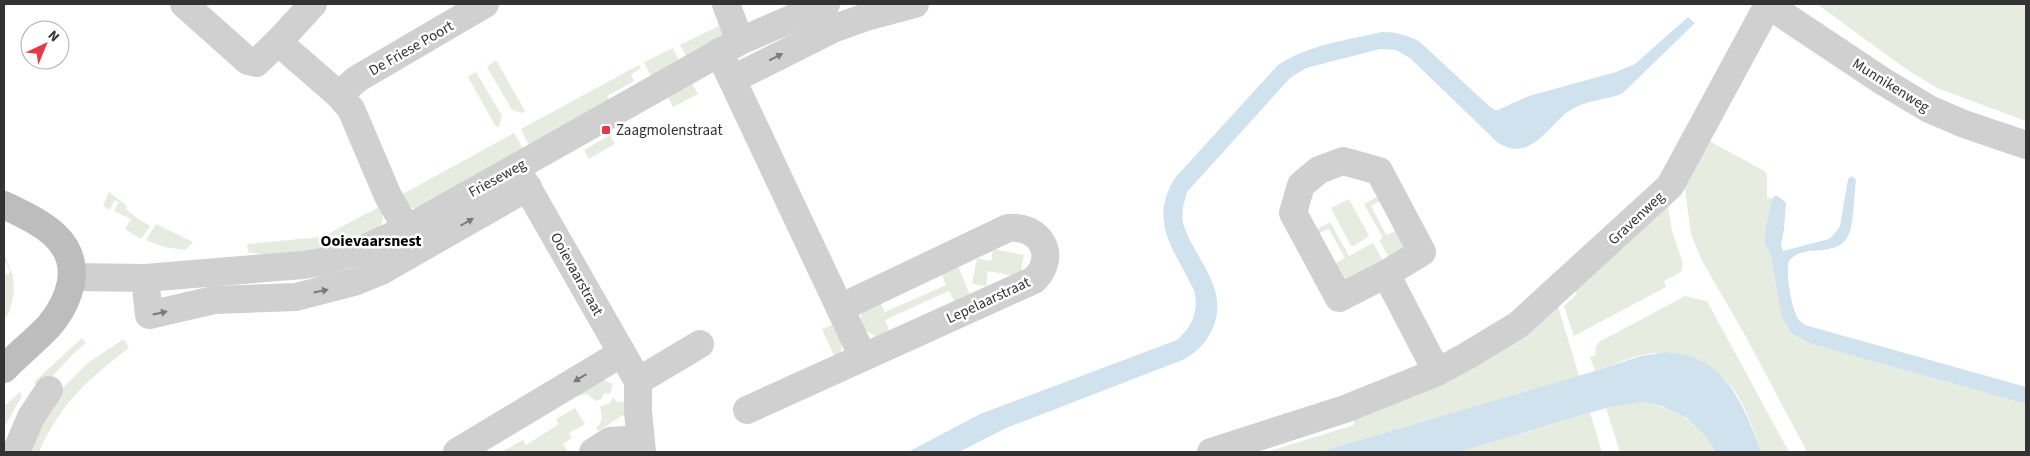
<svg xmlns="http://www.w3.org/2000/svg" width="2030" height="456" font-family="'Source Sans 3',sans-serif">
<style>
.green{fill:#e6ecdf}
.water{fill:#cfe2ee}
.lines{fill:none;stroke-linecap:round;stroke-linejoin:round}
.street{stroke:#d0d0d0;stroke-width:28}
.secondary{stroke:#bdbdbd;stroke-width:28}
.oneway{fill:#7a7a7a}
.poi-dot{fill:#e63946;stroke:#fff;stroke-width:2}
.labels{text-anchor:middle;stroke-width:5;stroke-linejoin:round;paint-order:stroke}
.street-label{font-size:15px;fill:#333;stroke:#fff}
.poi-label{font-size:15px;fill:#333;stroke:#fff;text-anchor:start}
.neighbourhood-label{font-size:16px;font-weight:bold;fill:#000;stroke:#fff}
</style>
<rect width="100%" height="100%" fill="#fff"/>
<!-- green -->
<g class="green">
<path d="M1817 4H2026V121L1937 88 1906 69Z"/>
<path d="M725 23 726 33 687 58 680 45Z"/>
<path d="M673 48 680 62 652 78 644 62Z"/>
<path d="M496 60 525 111 522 113 512 110 487 67Z"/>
<path d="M639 65 641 68 631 75 634 81 607 96 610 102 530 148 521 129Z"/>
<path d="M476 72 502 116 499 126 496 127 468 77Z"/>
<path d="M690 80 698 94 673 107 666 93Z"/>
<path d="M514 133 524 150 416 209 406 205 399 196Z"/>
<path d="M610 135 615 144 589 159 584 150Z"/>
<path d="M1707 140 1763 170 1767 174V198H1773L1765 243 1771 257 1792 334 1811 344 2026 404V452H1807L1746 337 1701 259 1691 234 1684 182Z"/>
<path d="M109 192 127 206 126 209 134 216 150 226 141 239 125 229 131 219 114 211 119 202 114 200 110 210 103 206Z"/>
<path d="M1383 194 1384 199 1371 206 1386 235 1400 229 1411 246 1392 263 1379 240 1383 238 1364 204Z"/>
<path d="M1349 199 1369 236 1354 246H1351L1331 208Z"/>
<path d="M1667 201 1672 231 1683 263 1681 272 1664 281 1666 287 1574 336 1564 306 1577 294 1572 289Z"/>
<path d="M381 206 383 219 379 230 330 248 273 257 248 252 247 244 322 237Z"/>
<path d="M1330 222 1349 256 1373 243 1386 266 1349 286 1332 265 1345 258 1329 229 1315 235 1312 232Z"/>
<path d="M156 224 193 242 185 250 164 247 146 240Z"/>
<path d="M993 249 1024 255 1020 277 988 271 986 286 972 284 977 258 991 261Z"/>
<path d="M4 254 13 276 14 292 10 310 4 321V274H8L10 271 4 259Z"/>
<path d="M956 262 972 299 957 305 949 291 885 320 891 335 878 338 864 330C856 311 864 309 878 298L885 312 946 285 940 270Z"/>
<path d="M1685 296 1707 301 1789 452H1762C1755 434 1748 413 1738 396 1720 367 1688 349 1654 353 1634 355 1614 365 1595 371L1590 357 1596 355 1595 349 1599 342Z"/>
<path d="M1557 303 1579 376 1319 452H1267L1354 425V419L1380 410 1403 399Z"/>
<path d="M834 324C840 338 847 347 836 360L822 329Z"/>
<path d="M82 338 86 343 72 355 42 388 34 382Z"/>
<path d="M124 339 129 348C89 378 59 405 39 452H26L62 389 89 362Z"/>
<path d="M602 379 613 384 610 394 604 393 601 399 596 401 587 394 577 396Z"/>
<path d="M20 392 22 396 4 428V406Z"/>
<path d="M613 397C616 403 619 403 625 401V414L598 431 596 428C603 422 602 416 600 407L610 403Z"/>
<path d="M1643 402C1675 408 1701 422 1716 452H1620L1606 408Z"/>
<path d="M575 408 585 424 569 433 572 438 563 444 567 450 563 452H501L523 440 526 445 559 424 556 419Z"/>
<path d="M1590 413 1602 452H1459Z"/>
</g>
<!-- water -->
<g class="water">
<path d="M1688 17 1695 23 1624 92 1619 95C1605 99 1588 101 1574 108 1549 121 1532 166 1497 142L1410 58 1396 50 1380 49 1306 68 1290 78 1187 192C1184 203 1180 214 1184 226 1195 259 1228 287 1214 325 1208 341 1199 350 1185 359L1006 428 959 452H908L980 414 1177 340C1193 326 1199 311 1194 290 1174 249 1148 222 1175 178L1278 65C1308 45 1347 40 1382 32 1397 32 1407 35 1420 42L1489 106 1495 110H1498L1529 96 1616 72 1635 64Z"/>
<path d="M1852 176 1856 180C1854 194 1854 222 1849 234 1838 260 1803 242 1789 261 1785 272 1792 311 1799 320 1800 321 1804 324 1805 325L2026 387V404L1811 344 1792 334 1782 317 1771 257 1765 243 1766 226 1772 200 1774 196H1778L1786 203 1784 229 1781 244 1783 251 1829 239 1835 233 1840 226 1848 179Z"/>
<path d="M1665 352C1727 355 1742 404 1762 452H1716L1705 435 1687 418 1662 406 1643 402 1606 408 1459 452H1319L1595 371 1641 356Z"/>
</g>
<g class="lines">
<!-- street -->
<g class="street">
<path d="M184 4 248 61 256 63 278 42 313 4"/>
<path d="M726 4 740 41"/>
<path d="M1767 4 1884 82 1929 109 1964 124 2026 145"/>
<path d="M278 42 339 95 351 109 388 196 407 229"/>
<path d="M719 52 863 357"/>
<path d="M733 79 835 28 866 17 915 4"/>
<path d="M339 95 357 79 485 4"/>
<path d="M1343 161 1379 171 1422 252 1386 274 1339 298 1293 213 1301 185 1319 170Z"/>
<path d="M519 173 638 381V412L642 452"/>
<path d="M1386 274 1437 372"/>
<path d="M72 277 145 278 303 265 322 262 361 250 407 229 740 41 826 4"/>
<path d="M145 278 149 315 214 300 296 297 354 282 381 271 528 187"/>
<path d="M638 381 700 344"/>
<path d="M747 410 1034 280C1058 256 1041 225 1008 228L840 308"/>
<path d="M16 452 31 417 49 390"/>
<path d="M457 452 622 353"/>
<path d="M593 452 610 441 640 439"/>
<path d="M1211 452 1345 409 1437 372 1465 357 1518 325 1670 186 1768 5"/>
</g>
<!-- secondary -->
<path class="secondary" d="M4 205C37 221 78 238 71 282 68 299 60 313 49 326 35 341 18 354 4 369"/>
</g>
<!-- one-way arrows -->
<defs><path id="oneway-solid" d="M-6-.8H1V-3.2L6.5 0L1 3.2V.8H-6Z" transform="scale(1.25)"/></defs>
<g class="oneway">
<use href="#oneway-solid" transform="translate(776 57) rotate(-27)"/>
<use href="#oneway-solid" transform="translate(467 222) rotate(-30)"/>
<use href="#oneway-solid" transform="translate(321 291) rotate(-11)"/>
<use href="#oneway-solid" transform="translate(160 313) rotate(-12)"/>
<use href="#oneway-solid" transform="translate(580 378) rotate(149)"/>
</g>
<!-- markers -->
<rect class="poi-dot" x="601" y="125" width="10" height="10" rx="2.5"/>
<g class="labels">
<!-- street labels -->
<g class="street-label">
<text transform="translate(411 48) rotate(-30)" y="5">De Friese Poort</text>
<text transform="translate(1891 85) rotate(32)" y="5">Munnikenweg</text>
<text transform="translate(497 178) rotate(-29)" y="5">Frieseweg</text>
<text transform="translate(1636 218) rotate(-43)" y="5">Gravenweg</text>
<text transform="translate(577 274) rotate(61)" y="5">Ooievaarstraat</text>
<text transform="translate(988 300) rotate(-25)" y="5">Lepelaarstraat</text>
</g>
<!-- poi labels -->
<g class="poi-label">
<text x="616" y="135">Zaagmolenstraat</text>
</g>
<!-- neighbourhood labels -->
<g class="neighbourhood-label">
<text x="371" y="246">Ooievaarsnest</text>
</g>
</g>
<!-- border -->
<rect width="2030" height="456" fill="none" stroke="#333333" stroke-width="10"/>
<!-- north arrow -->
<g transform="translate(45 45) rotate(44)"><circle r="24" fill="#ffffff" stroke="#adadad"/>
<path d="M0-4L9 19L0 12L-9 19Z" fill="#e63946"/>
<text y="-8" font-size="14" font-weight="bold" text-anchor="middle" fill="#333333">N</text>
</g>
</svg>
